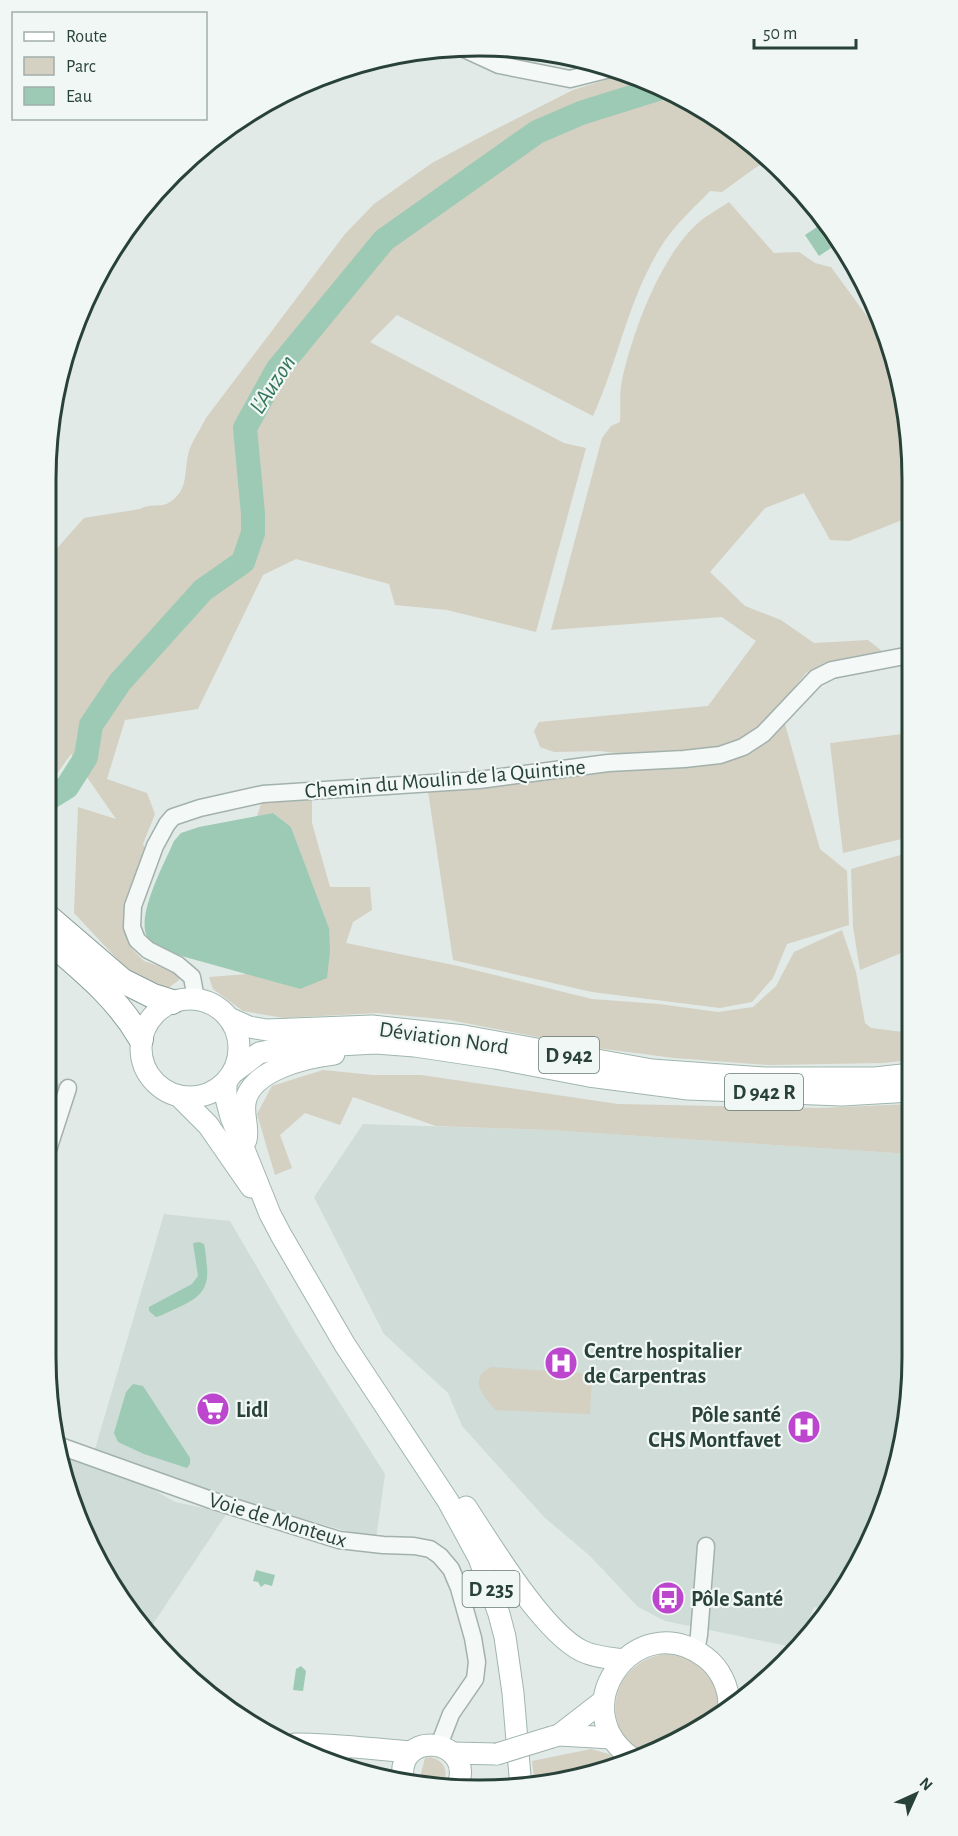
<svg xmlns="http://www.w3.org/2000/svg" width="958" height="1836" font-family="'Alegreya Sans',sans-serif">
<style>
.built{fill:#cfdcd7}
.green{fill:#d4d0c2}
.water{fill:#9ccab4}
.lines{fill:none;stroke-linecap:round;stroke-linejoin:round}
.river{stroke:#9ccab4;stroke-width:24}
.minor-casing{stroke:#a2b1ac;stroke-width:19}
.major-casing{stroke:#a0b6ad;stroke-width:23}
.highway-casing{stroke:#88a097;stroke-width:26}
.minor{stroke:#f4f8f7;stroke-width:16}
.major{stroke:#fff;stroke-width:21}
.highway{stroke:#fff;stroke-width:24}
.major-bridge-casing{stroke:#a0b6ad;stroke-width:23;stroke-linecap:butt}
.major-bridge{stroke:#fff;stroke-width:21}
.labels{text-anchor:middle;stroke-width:4.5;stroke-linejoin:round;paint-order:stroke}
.shield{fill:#f1f7f5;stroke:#657871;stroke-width:1.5}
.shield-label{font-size:21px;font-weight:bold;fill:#294239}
.street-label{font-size:22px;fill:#294239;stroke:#f1f7f5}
.poi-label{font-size:22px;font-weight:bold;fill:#294239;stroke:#f1f7f5;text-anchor:start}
.water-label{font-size:24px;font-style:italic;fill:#337659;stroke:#f1f7f5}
.rim{fill:none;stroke:#294239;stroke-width:3}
</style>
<rect width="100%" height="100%" fill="#e1eae7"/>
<!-- built -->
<g class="built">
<path d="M363 1124 548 1130 911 1154 912 1199 908 1201 912 1235V1385L898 1469 872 1540H864L862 1558 825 1609 814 1607 797 1648 665 1621 638 1607 589 1555 545 1518 462 1426 448 1393 384 1334 314 1197Z"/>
<path d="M164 1214 230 1221 296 1334 385 1474 376 1539 223 1497 95 1449Z"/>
<path d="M61 1453 144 1484 175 1502 227 1513 147 1633 135 1621 68 1497Z"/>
</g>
<!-- green -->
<g class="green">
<path d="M628 73 671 90 765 153 771 159 755 168 722 192 710 191C697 205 681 219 669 235 630 288 620 357 593 416L397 315 370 342 564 443 586 448 536 632 447 610 395 605 389 584 296 559 263 575 198 709 125 720 107 779 147 793 155 814 143 844 146 851 123 921 131 948 144 961 179 973V980L167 989 135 978 74 913 78 807 116 819 71 754 46 789V557L51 555 84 518 140 509C152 502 162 510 174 499 189 486 184 468 189 451 193 440 201 428 206 418L345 234 374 204 432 163 492 131 573 90Z"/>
<path d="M729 202 774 253 799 252 815 263 831 267 888 345 909 422 910 517 849 541 830 540 804 493 765 508 710 572 745 606 781 620 814 643 868 640 887 655 827 662 806 673 769 720 736 745 647 757 600 751 554 752 540 747 534 731 539 722 708 706 756 641 722 617 551 630 602 438 611 426 620 422C621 409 619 394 622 380 633 331 660 257 698 223 707 215 719 209 729 202Z"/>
<path d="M785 724 820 849 847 871 849 925 787 944 773 978 752 1002 720 1008 592 992 453 960 428 791 722 760 750 750Z"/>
<path d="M910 733V837L843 853 830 743Z"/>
<path d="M312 797V823L330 887H370L372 910 353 922 346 943 458 966 592 999 659 1004 718 1012 753 1007 776 986 794 952 842 930 856 972 865 1023 871 1028 911 1033V1060L883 1063 769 1065 674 1058 589 1047 450 1020 377 1013 284 1018 243 1011 213 989 209 977 247 974 300 989 329 928 291 827 273 813 257 816 262 801Z"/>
<path d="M911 852V949L860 970 853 927 851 869Z"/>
<path d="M323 1070 373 1075H421L618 1104 819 1108 911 1104V1154L548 1130 436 1126 353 1097 340 1125 305 1113 280 1135 292 1168 275 1175 257 1114 272 1086Z"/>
<path d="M45 1072H49L60 1086 45 1141Z"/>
<path d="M491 1367 592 1374 590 1414 495 1410C484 1396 467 1379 491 1367Z"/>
<path d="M667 1654C699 1657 720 1680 719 1712L671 1746 649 1755C595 1733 610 1659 667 1654Z"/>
<path d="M591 1749 609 1754 620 1766 592 1776 535 1786 532 1761Z"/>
<path d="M430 1757C444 1760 450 1772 442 1784L419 1781 425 1758Z"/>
</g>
<!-- water -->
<g class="water">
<path d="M817 227 831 248 819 256 805 235Z"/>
<path d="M273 813 291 827 329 928 330 951 327 978 300 989 160 950C156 946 149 941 147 937 136 915 165 862 174 841L181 833 199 827Z"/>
<path d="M199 1242 204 1244C206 1252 206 1260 207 1268 210 1299 185 1303 162 1315L156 1317 149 1311V1307L192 1284 198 1276 193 1243Z"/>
<path d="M133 1384 143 1386 190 1458V1464L187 1468 144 1454 118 1442 114 1433 126 1392Z"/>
<path d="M256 1570 275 1575 272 1586 265 1584 261 1587 258 1582 253 1581Z"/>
<path d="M301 1666 306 1671 303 1691 293 1690 296 1669Z"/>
</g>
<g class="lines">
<!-- river -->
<path class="river" d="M46 800 67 787 86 757 91 725 120 682 203 590 243 562 253 533V514L245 428 277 370 384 240 537 132 581 113 664 87"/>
<!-- minor casing -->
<g class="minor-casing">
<g id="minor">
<path d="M460 47 499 65 570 79 614 68"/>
<path d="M196 999 192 977 178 965 148 950 137 940 132 927 133 906 155 846 167 824 173 817 200 808 263 794 479 780 608 763 684 759 720 755 743 747 763 734 816 678 832 670 910 655"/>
<path d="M45 1159 68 1088"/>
<path d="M60 1446 211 1500 339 1540 383 1545 414 1546 430 1549 440 1556 451 1569 459 1588 473 1638 477 1662 475 1679 451 1714 439 1745"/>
<path d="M696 1651 699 1635 706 1546"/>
<path d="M340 1764 344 1746"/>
</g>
</g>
<!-- major casing -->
<g class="major-casing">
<g id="major">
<circle cx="190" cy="1048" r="49"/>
<path d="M229 1018 249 1027 267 1030 372 1026 464 1036 652 1070 765 1078H875L911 1074"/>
<path d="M234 1072 259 1053 282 1048 376 1043 415 1046 495 1058 589 1076 688 1089 842 1095 911 1091"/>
<path d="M226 1083V1098L231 1117 270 1214 281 1235 345 1345 448 1501 479 1558 499 1614 505 1637 513 1693 521 1788"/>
<path d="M179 1096 208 1125 251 1187"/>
<path d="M246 1140C249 1127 243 1117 245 1103 250 1070 307 1057 334 1054"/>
<path d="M466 1507C491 1545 543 1632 582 1651 594 1657 609 1658 623 1660"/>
<path d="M559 1735 612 1738"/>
<path d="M552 1737 559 1735 603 1701"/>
<path d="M295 1744C334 1744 372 1749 411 1752"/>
<path d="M452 1753 497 1754"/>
<path d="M635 1760C560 1713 634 1604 705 1657 720 1668 729 1687 729 1705"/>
<path d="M403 1780C396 1728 475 1738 458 1785"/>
</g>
</g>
<!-- highway casing -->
<g class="highway-casing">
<g id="highway">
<path d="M45 914 123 981 153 996 172 1002"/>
<path d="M45 938C81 969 117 997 141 1039"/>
</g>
</g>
<!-- minor -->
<use href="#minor" class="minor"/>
<!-- major -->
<use href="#major" class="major"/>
<!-- highway -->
<use href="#highway" class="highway"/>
<!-- major-bridge casing -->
<g class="major-bridge-casing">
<path id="major-bridge" d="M497 1754 552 1737"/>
</g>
<!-- major-bridge -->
<use href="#major-bridge" class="major-bridge"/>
</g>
<!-- icons -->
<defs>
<g id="hospital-disc" transform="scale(1.725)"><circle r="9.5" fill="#bc47ce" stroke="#f1f7f5"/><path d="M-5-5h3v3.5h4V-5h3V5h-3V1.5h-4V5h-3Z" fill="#fff"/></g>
<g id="supermarket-disc" transform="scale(1.725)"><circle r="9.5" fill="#bc47ce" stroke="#f1f7f5"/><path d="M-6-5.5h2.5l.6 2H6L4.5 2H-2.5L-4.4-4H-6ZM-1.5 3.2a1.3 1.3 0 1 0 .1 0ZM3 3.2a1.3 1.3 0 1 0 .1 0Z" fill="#fff"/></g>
<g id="bus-disc" transform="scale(1.725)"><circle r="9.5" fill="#bc47ce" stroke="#f1f7f5"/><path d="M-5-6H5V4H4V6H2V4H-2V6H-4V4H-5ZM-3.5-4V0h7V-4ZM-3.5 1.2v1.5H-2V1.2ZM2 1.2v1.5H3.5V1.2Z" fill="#fff"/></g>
</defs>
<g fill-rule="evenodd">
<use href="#hospital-disc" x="561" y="1363"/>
<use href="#supermarket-disc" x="213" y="1409"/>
<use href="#hospital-disc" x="804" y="1427"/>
<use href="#bus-disc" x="668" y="1598"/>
</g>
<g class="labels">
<!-- shield labels -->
<g class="shield">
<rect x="539" y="1037" width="60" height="36" rx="4.5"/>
<rect x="725" y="1074" width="78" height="36" rx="4.5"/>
<rect x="462.5" y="1571" width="57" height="36" rx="4.5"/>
</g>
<g class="shield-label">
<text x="569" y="1062">D 942</text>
<text x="764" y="1099">D 942 R</text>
<text x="491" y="1596">D 235</text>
</g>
<!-- street labels -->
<g class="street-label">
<text transform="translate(445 778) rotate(-5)" y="8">Chemin du Moulin de la Quintine</text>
<text transform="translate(444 1037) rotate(8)" y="8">Déviation Nord</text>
<text transform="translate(278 1519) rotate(17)" y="8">Voie de Monteux</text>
</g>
<!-- poi labels -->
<g class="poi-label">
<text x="584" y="1358">Centre hospitalier<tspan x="584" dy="25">de Carpentras</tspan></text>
<text x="236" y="1417">Lidl</text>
<text x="781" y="1422" text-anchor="end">Pôle santé<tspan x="781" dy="25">CHS Montfavet</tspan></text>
<text x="691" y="1606">Pôle Santé</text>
</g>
<!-- water labels -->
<g class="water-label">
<text transform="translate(272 384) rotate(-57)" y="8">L'Auzon</text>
</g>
</g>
<!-- crop -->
<path d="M0 0H958V1836H0ZM479 56H479A423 423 0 0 1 902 479V1357A423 423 0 0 1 479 1780H479A423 423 0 0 1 56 1357V479A423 423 0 0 1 479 56Z" fill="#f1f7f5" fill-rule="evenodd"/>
<path class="rim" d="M479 56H479A423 423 0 0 1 902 479V1357A423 423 0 0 1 479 1780H479A423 423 0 0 1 56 1357V479A423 423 0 0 1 479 56Z"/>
<!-- legend -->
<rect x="12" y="12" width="195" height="108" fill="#f1f7f5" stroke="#a1afaa" stroke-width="1.5"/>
<rect x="24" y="32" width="30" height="9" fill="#ffffff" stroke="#a1afaa" stroke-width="1.5"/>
<text x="66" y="42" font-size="18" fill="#294239">Route</text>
<rect x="24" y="57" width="30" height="18" fill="#d4d0c2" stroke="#a1afaa" stroke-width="1.5"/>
<text x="66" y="72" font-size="18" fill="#294239">Parc</text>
<rect x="24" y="87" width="30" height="18" fill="#9ccab4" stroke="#a1afaa" stroke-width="1.5"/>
<text x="66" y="102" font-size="18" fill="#294239">Eau</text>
<!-- north arrow -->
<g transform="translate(916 1794) rotate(45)" stroke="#f1f7f5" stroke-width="4.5" paint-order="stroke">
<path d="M0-4.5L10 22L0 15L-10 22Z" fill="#294239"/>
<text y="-9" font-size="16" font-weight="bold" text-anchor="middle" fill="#294239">N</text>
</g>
<!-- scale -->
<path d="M754 39v9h102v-9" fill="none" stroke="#294239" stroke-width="3"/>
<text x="763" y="39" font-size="18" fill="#294239" stroke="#f1f7f5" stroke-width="4.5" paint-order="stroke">50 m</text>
</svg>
